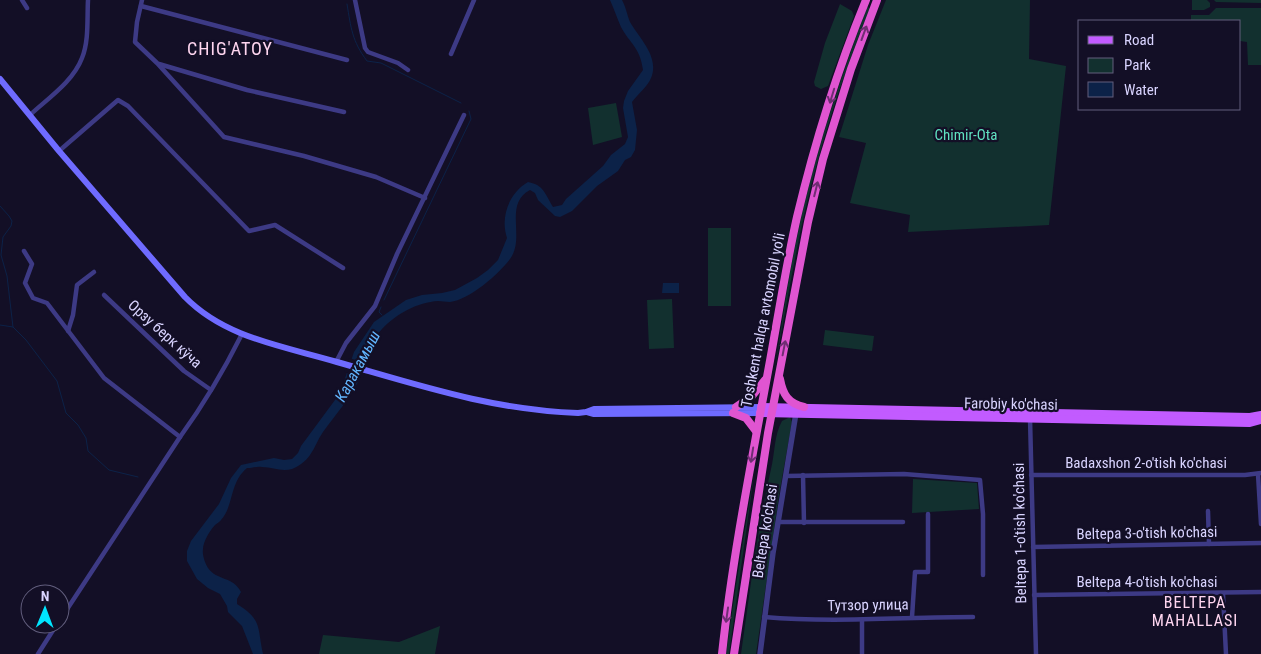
<svg xmlns="http://www.w3.org/2000/svg" width="1261" height="654" font-family="'Roboto Condensed',sans-serif">
<style>
.green{fill:#12302f}
.water{fill:#0c2248}
.pier{fill:#130f26}
.lines{fill:none;stroke-linecap:round;stroke-linejoin:round}
.stream{stroke:#0c2248;stroke-width:1}
.minor{stroke:#3d3a85;stroke-width:4.5}
.tertiary{stroke:#3d3a85;stroke-width:5.5}
.secondary{stroke:#6f6bff;stroke-width:6}
.primary{stroke:#c25bff;stroke-width:8}
.trunk{stroke:#e055d1;stroke-width:8}
.oneway{stroke:#6f2e73}
.labels{text-anchor:middle;stroke-width:4.5;stroke-linejoin:round;paint-order:stroke}
.park-label{font-size:15px;fill:#5fe0c0;stroke:#130f26}
.street-label{font-size:15px;fill:#d9d4ff;stroke:#130f26}
.water-label{font-size:16px;font-style:italic;fill:#62b6ff;stroke:#130f26}
.neighbourhood-label{font-size:16px;letter-spacing:1px;fill:#ffd6f0;stroke:#130f26}
.quarter-label{font-size:18px;letter-spacing:1px;fill:#ffd6f0;stroke:#130f26}
</style>
<rect width="100%" height="100%" fill="#130f26"/>
<!-- green -->
<g class="green">
<path d="M886 0H1030L1029 59 1066 66 1049 225 908 232 910 215 850 203 866 143 839 137 868 45Z"/>
<path d="M1192 0H1207L1210 3V7L1204 10H1192Z"/>
<path d="M1214 0H1261V3L1216 2Z"/>
<path d="M840 4 852 11 854 16 828 86 821 89 815 86 814 82 825 43Z"/>
<path d="M867 7 870 8C841 79 817 154 801 229 790 282 781 336 771 389 780 342 785 294 795 247 811 165 838 85 867 7Z"/>
<path d="M1216 8H1261V65H1248L1247 42 1240 41V21H1191V15H1209Z"/>
<path d="M616 103 622 137 593 145 588 108Z"/>
<rect x="708" y="228" width="23" height="78"/>
<path d="M672 299 674 348 649 349 647 300Z"/>
<path d="M825 330 874 336 872 351 823 345Z"/>
<path d="M764 417 755 468 729 654H726C737 575 750 496 764 417Z"/>
<path d="M790 417 792 422 779 495 756 654H741C750 592 757 530 771 469 775 453 774 435 782 421Z"/>
<path d="M913 479 977 483 979 509 912 513Z"/>
<path d="M440 626 435 654H319L323 635 399 642Z"/>
</g>
<!-- water -->
<g class="water">
<path d="M610 0H622C626 7 627 15 630 22 639 38 660 57 651 78 648 86 638 94 632 102L637 130 635 150 631 157 625 160 618 171 597 186 572 211 560 217 555 216 538 200 535 193 530 190C503 204 526 238 510 259 499 274 469 300 450 302 446 302 442 301 438 301 418 302 396 314 382 329 367 345 368 361 359 380 350 399 335 415 323 432 318 439 315 448 310 455 306 461 298 467 292 469 281 472 273 467 262 467 257 466 252 468 247 468 229 483 234 506 221 520 220 522 217 523 215 525 210 530 203 542 203 549 202 555 205 563 208 568 217 581 233 576 241 592L237 599V604C263 620 257 628 263 654H253L242 626 228 612 227 606 220 594 208 588 197 579 187 561V551L191 541 219 504 231 478 241 465 274 458 284 460 292 459 298 453 301 446 335 400 341 390 354 352 374 322 406 300 422 295 442 293 455 290 477 278 488 270 498 260 507 238C500 217 509 193 528 182 544 185 545 194 553 207L562 205 566 199 603 166 611 155 625 144 628 137 623 108 624 101 628 91 643 70C640 47 630 44 621 27 617 18 614 9 610 0Z"/>
<path d="M663 283H679V293H662Z"/>
</g>
<!-- pier -->
<path class="pier" d="M349 358 369 364 363 378 344 372Z"/>
<g class="lines">
<!-- stream -->
<g class="stream">
<path d="M347 4C351 28 352 41 367 61L381 63 461 103"/>
<path d="M0 206 9 216 12 221 11 226 3 237 1 255 7 276 13 327"/>
<path d="M384 300 471 119 469 111"/>
<path d="M381 307 379 312 382 315"/>
<path d="M0 325 13 327 26 340 57 381 66 413 78 425 86 438 88 451 109 470 138 477"/>
</g>
<!-- minor -->
<g class="minor">
<path d="M22 0 27 8"/>
<path d="M142 0 137 22 135 42 157 63 224 137 304 156 376 177 425 198"/>
<path d="M355 0 365 48 368 52 398 63 408 70"/>
<path d="M141 6 347 60"/>
<path d="M451 54 474 0"/>
<path d="M159 64 247 90 344 112"/>
<path d="M30 115C47 99 73 82 82 58 89 41 87 19 88 0"/>
<path d="M59 151 118 100 128 106 249 231 275 225 343 268"/>
<path d="M24 251 32 264 25 283 33 298 47 303 104 378 180 437"/>
<path d="M104 295 184 371 211 390"/>
<path d="M68 331 73 315 77 285 94 272"/>
<path d="M336 362 346 343 375 306 397 254 464 115"/>
<path d="M1030 418 1036 654"/>
<path d="M1258 474 1261 524"/>
<path d="M803 475 804 523"/>
<path d="M1031 475H1245L1261 473"/>
<path d="M786 476 904 474 980 480 983 514V575"/>
<path d="M1208 511 1209 544"/>
<path d="M778 522H903"/>
<path d="M1033 547 1261 543"/>
<path d="M1223 594 1226 654"/>
<path d="M1034 595 1261 592"/>
<path d="M764 617C834 623 904 617 973 617"/>
<path d="M912 617 915 572H928V514"/>
<path d="M60 620 180 437C204 404 224 370 242 334"/>
<path d="M38 654 57 624"/>
<path d="M862 654V620"/>
</g>
<!-- tertiary -->
<path class="tertiary" d="M760 654 773 553 796 413"/>
<!-- secondary -->
<g class="secondary">
<path d="M0 79 59 151 185 297C225 338 283 346 337 362 418 385 492 410 578 413L586 412 594 409 761 407"/>
<path d="M587 412 594 414 760 413"/>
</g>
<!-- primary -->
<g class="primary">
<path d="M761 407 1250 417 1261 415"/>
<path d="M760 413 1249 423 1261 420"/>
</g>
<!-- trunk -->
<g class="trunk">
<path d="M780 379C783 395 788 403 804 407"/>
<path d="M736 407 752 396 765 380"/>
<path d="M733 413 746 418 756 431"/>
<path d="M722 654C732 561 750 469 767 377 777 324 785 270 797 217 814 146 838 68 866 0"/>
<path d="M734 654 768 433 808 222 823 159 851 69 877 0"/>
</g>
</g>
<!-- one-way arrows -->
<defs><path id="oneway-shaft" d="M-6 0H5M1.5-3L5.5 0L1.5 3" fill="none" stroke-width="1.6" stroke-linecap="round" stroke-linejoin="round" transform="scale(1.25)"/></defs>
<g class="oneway">
<use href="#oneway-shaft" transform="translate(864 33) rotate(-70)"/>
<use href="#oneway-shaft" transform="translate(832 96) rotate(107)"/>
<use href="#oneway-shaft" transform="translate(816 189) rotate(-76)"/>
<use href="#oneway-shaft" transform="translate(784 348) rotate(-79)"/>
<use href="#oneway-shaft" transform="translate(752 455) rotate(99)"/>
<use href="#oneway-shaft" transform="translate(727 615) rotate(98)"/>
</g>
<g class="labels">
<!-- park labels -->
<g class="park-label">
<text x="966" y="140">Chimir-Ota</text>
</g>
<!-- street labels -->
<g class="street-label">
<text transform="translate(763 320) rotate(-79)" y="5">Toshkent halqa avtomobil yo'li</text>
<text transform="translate(165 334) rotate(42)" y="5">Орзу берк кўча</text>
<text transform="translate(1011 404) rotate(1)" y="5">Farobiy ko'chasi</text>
<text x="1146" y="468">Badaxshon 2-o'tish ko'chasi</text>
<text transform="translate(765 531) rotate(-81)" y="5">Beltepa ko'chasi</text>
<text transform="translate(1020 533) rotate(-91)" y="5">Beltepa 1-o'tish ko'chasi</text>
<text transform="translate(1147 533) rotate(-1)" y="5">Beltepa 3-o'tish ko'chasi</text>
<text x="1147" y="587">Beltepa 4-o'tish ko'chasi</text>
<text transform="translate(868 605) rotate(-1)" y="5">Тутзор улица</text>
</g>
<!-- water labels -->
<g class="water-label">
<text transform="translate(357 366) rotate(-62)" y="6">Каракамыш</text>
</g>
<!-- neighbourhood labels -->
<g class="neighbourhood-label">
<text x="1195" y="608">BELTEPA<tspan x="1195" dy="18">MAHALLASI</tspan></text>
</g>
<!-- quarter labels -->
<g class="quarter-label">
<text x="230" y="55">CHIG'ATOY</text>
</g>
</g>
<!-- legend -->
<rect x="1078" y="20" width="162" height="90" fill="#130f26" stroke="#625e7d"/>
<rect x="1088" y="36" width="25" height="8" fill="#c25bff" stroke="#625e7d"/>
<text x="1124" y="45" font-size="15" fill="#d9d4ff">Road</text>
<rect x="1088" y="58" width="25" height="15" fill="#12302f" stroke="#625e7d"/>
<text x="1124" y="70" font-size="15" fill="#d9d4ff">Park</text>
<rect x="1088" y="82" width="25" height="15" fill="#0c2248" stroke="#625e7d"/>
<text x="1124" y="95" font-size="15" fill="#d9d4ff">Water</text>
<!-- north arrow -->
<g transform="translate(45 609) rotate(1)"><circle r="24" fill="#130f26" stroke="#625e7d"/>
<path d="M0-4L9 19L0 12L-9 19Z" fill="#00e5ff"/>
<text y="-8" font-size="14" font-weight="bold" text-anchor="middle" fill="#d9d4ff">N</text>
</g>
</svg>
